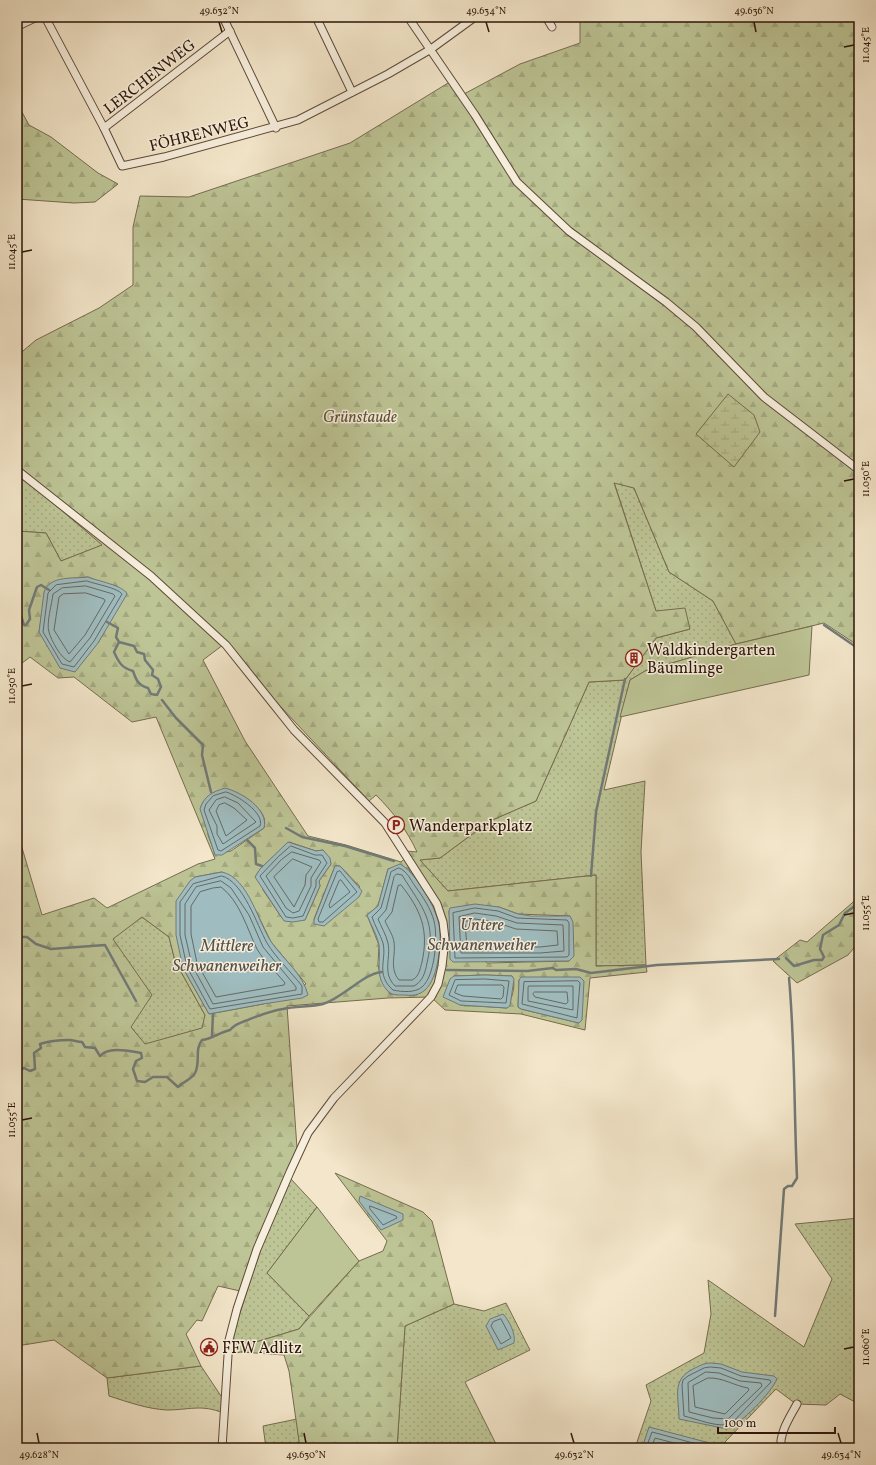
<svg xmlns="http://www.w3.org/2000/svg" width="876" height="1465" font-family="Vollkorn,serif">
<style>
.grass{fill:url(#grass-dots);stroke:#766c4f}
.forest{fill:url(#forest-firs);stroke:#766c4f;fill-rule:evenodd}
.wetland{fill:url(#wetland-marsh);stroke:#766c4f}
.garden{fill:#bdc495;stroke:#766c4f}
.water{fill:#9fbdc0;stroke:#727a77}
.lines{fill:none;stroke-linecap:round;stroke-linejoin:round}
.shore{stroke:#666964;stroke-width:1}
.stream{stroke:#727a77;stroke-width:2.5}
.minor-casing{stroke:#5f4939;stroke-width:9}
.minor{stroke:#f7efdd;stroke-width:7}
.ticks{fill:none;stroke:#2e1509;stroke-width:1.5}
.labels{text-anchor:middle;stroke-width:3;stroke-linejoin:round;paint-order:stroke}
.street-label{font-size:16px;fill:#2e1509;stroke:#f7efdd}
.park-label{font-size:16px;font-style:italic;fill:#60523a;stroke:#f7efdd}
.poi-label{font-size:16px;fill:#2e1509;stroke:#f7efdd;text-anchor:start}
.water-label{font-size:17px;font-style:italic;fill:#565049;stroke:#f7efdd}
.neatline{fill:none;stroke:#2e1509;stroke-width:1.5}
.ticks-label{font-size:10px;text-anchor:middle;fill:#2e1509}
</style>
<defs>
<pattern id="grass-dots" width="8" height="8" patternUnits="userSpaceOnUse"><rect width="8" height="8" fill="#bdc495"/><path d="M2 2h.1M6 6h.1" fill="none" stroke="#a3a87f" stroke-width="1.8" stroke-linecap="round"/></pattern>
<pattern id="forest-firs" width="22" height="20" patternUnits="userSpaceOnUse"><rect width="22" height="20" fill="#bdc495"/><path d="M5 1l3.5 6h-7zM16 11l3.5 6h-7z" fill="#a3a87f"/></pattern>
<pattern id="wetland-marsh" width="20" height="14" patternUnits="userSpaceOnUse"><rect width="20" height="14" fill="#bdc495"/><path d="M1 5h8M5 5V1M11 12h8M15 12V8" fill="none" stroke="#a3a87f"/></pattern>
</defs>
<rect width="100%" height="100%" fill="#f3e6ca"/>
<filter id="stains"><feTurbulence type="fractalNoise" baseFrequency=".005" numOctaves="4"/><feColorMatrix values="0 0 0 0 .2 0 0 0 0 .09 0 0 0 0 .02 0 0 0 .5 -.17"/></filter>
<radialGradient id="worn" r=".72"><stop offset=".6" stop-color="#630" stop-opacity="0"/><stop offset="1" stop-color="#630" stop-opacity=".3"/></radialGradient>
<!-- grass -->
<g class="grass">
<path d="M17 472 103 545 61 561 46 533 17 531Z"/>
<path d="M614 482 634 488 669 572 713 601 736 644 645 671 630 680 604 790 645 781 641 852 646 965 596 966V875L448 891 419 860 440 858 490 821 536 801 589 682 625 680 656 638 690 629 656 611Z"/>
<path d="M142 917 169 937 175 961 205 1015 203 1028 145 1045 131 1027 113 938Z"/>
<path d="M291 1179 317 1207 267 1273 309 1316 299 1329 256 1342 241 1352 230 1354 232 1338 260 1250Z"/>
<path d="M859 1218V1404L840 1394 826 1405 796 1404 776 1389 725 1442 727 1448H635L651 1401 646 1385 704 1353 711 1314 708 1280 804 1347 832 1279 795 1224Z"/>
<path d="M506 1303 530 1350 465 1382 498 1448H397L405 1326 454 1304 484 1311Z"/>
<path d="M201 1366 223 1399V1413C202 1404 188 1410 167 1410 147 1409 128 1402 109 1396L107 1378Z"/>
<path d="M297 1419 300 1448H266L263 1426Z"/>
</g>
<!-- forest -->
<g class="forest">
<path d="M580 17H859V646L824 623 736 644 713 601 669 572 634 488 614 483 656 611 685 608 690 629 656 638 625 680 589 682 536 801 490 821 440 858 420 860 448 891 596 875V966L646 965 647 972 590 978 585 1030 521 1014 445 1010 431 997 388 998 287 1006 297 1148 255 1248 240 1291 218 1286 202 1321 197 1320 186 1334 201 1366 107 1378 54 1340 17 1346V831L42 915 94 898 107 908 198 864 215 859 156 717 132 722 74 677 58 678 30 657 17 667V531L46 533 61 561 102 545 17 472V356L36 340 99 308 133 285V227L140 196 189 197 350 143 453 80 464 94 520 64 580 43ZM88 577 103 583 117 586 109 623 98 643 39 632 46 588C59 577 71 579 88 577ZM223 645 369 801 376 795C393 812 407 830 417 852L406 851 408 855 401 862 346 845 308 836 245 741 203 660ZM243 796C254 804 268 813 264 828L231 851 215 854 208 835V829ZM289 842 316 851 323 850 331 864 319 881 320 886 305 920 282 918 263 890 260 869ZM335 866H340L360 887 315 924 314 919ZM408 868 438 921 440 930V948L435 968 417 995 390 994 381 980 378 964 379 945 367 915 378 906 388 869ZM222 872 256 911 271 942 306 984 263 1004 209 1014 183 968 195 877ZM499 907 518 914 570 916 569 961 487 963 451 930 449 911ZM142 917 169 937 175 961 205 1015 202 1028 145 1044 131 1027 152 995 113 939ZM485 975 512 976C517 985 511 1000 507 1008L460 1005 454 976ZM519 980 579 1023 521 1009 518 1007Z"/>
<path d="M17 103 29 125 51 137 98 173 118 184 95 202 74 203 17 199Z"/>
<path d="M859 897V942L848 955 797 983 773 961 800 940 807 942Z"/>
<path d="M335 1173 423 1212 432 1221 454 1304 405 1326 397 1448H300L289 1371 284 1355 241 1352 256 1342 299 1329 359 1261 383 1251 387 1241Z"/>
</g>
<!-- wetland -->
<path class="wetland" d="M728 394 754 415 760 432 734 467 696 434Z"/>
<!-- garden -->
<g class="garden">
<path d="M812 626 809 675 620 717 630 680 645 671 736 644Z"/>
<path d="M317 1207 359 1261 309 1316 267 1273Z"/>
</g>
<!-- water -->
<g class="water">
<path d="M88 577C97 581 123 585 127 594L98 643 75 672 60 668 39 632 44 592C50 575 73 579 88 577Z"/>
<path d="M225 788C241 792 269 809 264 828L222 855H215L200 809C204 796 212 792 225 788Z"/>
<path d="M288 842 316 851 323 850 330 858 331 864 319 881 320 886 305 920 293 922 284 921 255 877 260 869Z"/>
<path d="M400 864C415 872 433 903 438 920 443 937 439 978 425 990 419 995 413 996 405 995 398 995 391 996 386 989 375 975 381 962 379 945 378 937 370 923 367 915L378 906 388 869Z"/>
<path d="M335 866H340L362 891 359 897 324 926 314 924V920Z"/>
<path d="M222 872C249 878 258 923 272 943 284 960 303 974 308 995L302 998 263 1004 209 1014 183 968 176 935V901L190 881 195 877Z"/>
<path d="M475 904 499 907 518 914 531 916H570L573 922 574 956 569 961 453 962 450 959 449 911 450 908Z"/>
<path d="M485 975 512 976 514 979 510 1006 507 1008 460 1005 443 997 450 979 454 976Z"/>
<path d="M521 977H580L584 981 582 1020 579 1023 521 1009 518 1007 519 980Z"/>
<path d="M360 1196 403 1214V1220L381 1230 359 1201Z"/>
<path d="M503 1314C509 1320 516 1334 514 1343L498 1350 486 1326 490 1319Z"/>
<path d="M711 1363 721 1364 742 1372 774 1376 777 1379C771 1393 741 1424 727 1429L679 1419C679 1397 671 1380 693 1369 699 1366 704 1363 711 1363Z"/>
<path d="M649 1427 721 1446V1448H642Z"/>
</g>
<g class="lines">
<!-- shore -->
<g class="shore">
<path d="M87 581C95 584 118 588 122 594L94 641 74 667 62 664 43 632 48 593 56 585Z"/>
<path d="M86 586 113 594 115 596 90 638 70 662C61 659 51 640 49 632 46 624 52 603 53 594L62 588Z"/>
<path d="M86 593 104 599 105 601 85 635 69 654 54 630 59 597 63 594Z"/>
<path d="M226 792C237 795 265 813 260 826L221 851 218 850 204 810 206 804 213 796Z"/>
<path d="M225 797 238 803 256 822 223 844 217 834V826L209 810 216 800Z"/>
<path d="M225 803 234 808 247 820 226 836 216 811 219 805Z"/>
<path d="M291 846 315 855H322L327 863 316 880V886L303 916 293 918 286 917 260 876 278 857Z"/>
<path d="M292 852 319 860 321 862 311 878V886L299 911 293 913 286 908 266 876 281 860Z"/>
<path d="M293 859 312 867 306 875 305 885 294 907 274 877Z"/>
<path d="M399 868C407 871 410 879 415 886 423 897 431 909 434 921 438 937 435 976 422 987 415 993 402 992 393 990 375 974 387 960 383 943 380 934 375 926 372 917L381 908 391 872Z"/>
<path d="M340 871 357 892 323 922H319L318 919 337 872Z"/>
<path d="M397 874 402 875C423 909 437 921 427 963 425 973 423 981 414 986H395C382 973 391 958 388 943 386 935 381 926 378 919L386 910 394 877Z"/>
<path d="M222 876C243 881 257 925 267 943 276 958 291 972 302 986V994L210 1009 187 967 180 935V902L193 884Z"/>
<path d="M341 880 350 892 330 908 329 905 339 881Z"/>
<path d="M221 881 231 888 249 915 263 947 296 987V990L213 1004 192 965 185 935V904L196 887Z"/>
<path d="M401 885C421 910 429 930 422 962 420 969 419 977 412 980H399C389 968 396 955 394 942 393 935 388 928 385 921L392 912 398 886Z"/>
<path d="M213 888 221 887C240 901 247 929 257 949 264 961 276 972 285 983L284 985 216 997 197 963 191 934V906L200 892Z"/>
<path d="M475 908 498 911 517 918 567 920 569 923V955L567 957 455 958 453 913Z"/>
<path d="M475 913 496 916 517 923 563 925 564 951 540 953H461L459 917Z"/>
<path d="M475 919 495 922 516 929 557 931 558 945 540 947H467L465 922Z"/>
<path d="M485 979 509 981 506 1003 461 1001 449 995 455 980Z"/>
<path d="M578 981 580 983 577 1018 522 1004 524 982Z"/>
<path d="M458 985H502L504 987 503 997 501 999 463 996 455 993Z"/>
<path d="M529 986H573V1010L528 1001V988Z"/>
<path d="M535 992H567L568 1002 566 1004 535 997 533 994Z"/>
<path d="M370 1206 396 1216 397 1218 383 1225 370 1209Z"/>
<path d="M501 1319 511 1338 501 1344 491 1326 493 1322Z"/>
<path d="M711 1367 721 1368 741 1376 770 1380 771 1382 731 1424C718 1428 697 1419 684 1416L682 1385 683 1380 688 1376 704 1368Z"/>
<path d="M706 1372 719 1373 740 1381 761 1383 762 1386 728 1419 713 1418 689 1412 688 1383Z"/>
<path d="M708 1378C722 1377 735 1386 748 1388L749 1390 725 1414 695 1407 693 1386Z"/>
<path d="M646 1448 652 1432 712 1448"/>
<path d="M651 1448 655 1438 693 1448"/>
</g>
<!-- stream -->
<g class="stream">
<path d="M17 608 19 609 24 625H26L30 619 29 610 37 587 41 585 49 590"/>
<path d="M107 622 118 628 116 637 119 642 134 646 137 652 144 654 145 660 153 670 152 675 158 679 161 687 157 695 151 694 148 688C138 685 136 680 133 671 122 668 119 663 114 652L119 642"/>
<path d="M824 625 859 649"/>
<path d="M162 700 176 718 203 745 202 755 211 792"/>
<path d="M286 828 302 837 345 846 394 861"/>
<path d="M247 840 255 848 256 864 262 866"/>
<path d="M591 876 596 812 625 679"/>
<path d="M17 928V929"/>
<path d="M19 937H27L36 944 51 949 105 945 136 1001"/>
<path d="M786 958 794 966 814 960H822L824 957 820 949 823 935 839 925 845 913 859 903"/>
<path d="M447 970 527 971 553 968 556 970 576 969 591 973 657 965 779 959"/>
<path d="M212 1036 213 1014"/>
<path d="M17 1071 24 1068 30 1071 35 1069 34 1053 41 1048 40 1044C49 1041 59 1040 69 1040 74 1040 77 1042 82 1042L85 1047 95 1048 100 1056C108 1046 129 1051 141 1053L142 1058 136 1061 133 1069 137 1081 145 1082 153 1077H167L178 1087C183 1082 192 1079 195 1073 201 1062 194 1050 202 1040 212 1039 220 1032 230 1030 235 1024 238 1024 245 1021 258 1016 269 1011 283 1009 296 1006 311 1007 323 1004 343 998 364 973 382 972"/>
<path d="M775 1316 784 1189 788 1186H792L797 1178C794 1111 795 1044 789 978"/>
</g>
<!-- minor casing -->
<g class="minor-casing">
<g id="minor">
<path d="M45 17 104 128 122 166 164 157 298 120 388 74 431 49 475 17"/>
<path d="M223 17 276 128"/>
<path d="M316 17 352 92"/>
<path d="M408 17 475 115 517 182 569 231 666 302 696 327 764 397 859 470"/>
<path d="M546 17 552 27"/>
<path d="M17 23 18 26 37 17"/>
<path d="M104 128 230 31"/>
<path d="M17 470 151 576 226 645 294 730 385 823 437 904 443 922 445 939 442 966 438 984 431 997 334 1098 308 1133 290 1172 257 1249 237 1309 229 1340 222 1448"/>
<path d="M781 1448C779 1433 790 1417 797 1404"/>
</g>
</g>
<!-- minor -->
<use href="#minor" class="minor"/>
</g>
<!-- ticks -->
<path class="ticks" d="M219 22 222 32M486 22 489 32M754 22 756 32M844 47 854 45M22 252 32 250M844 481 854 479M22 686 32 684M844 915 854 913M22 1120 32 1118M844 1349 854 1347M37 1433 39 1443M304 1433 306 1443M571 1433 574 1443M838 1433 841 1443"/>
<!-- icons -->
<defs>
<g id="building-ring" transform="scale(0.9)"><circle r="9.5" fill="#f7efdd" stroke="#8f2418" stroke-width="1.5"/><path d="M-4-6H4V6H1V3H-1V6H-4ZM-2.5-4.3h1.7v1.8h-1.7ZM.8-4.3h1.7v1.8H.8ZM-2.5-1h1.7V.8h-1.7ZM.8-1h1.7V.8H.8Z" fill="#8f2418"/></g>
<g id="parking-ring" transform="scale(0.9)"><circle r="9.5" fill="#f7efdd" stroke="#8f2418" stroke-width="1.5"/><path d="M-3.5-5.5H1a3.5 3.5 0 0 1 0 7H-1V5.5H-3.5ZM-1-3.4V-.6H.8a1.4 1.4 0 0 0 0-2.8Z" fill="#8f2418"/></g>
<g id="civic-ring" transform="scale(0.9)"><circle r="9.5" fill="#f7efdd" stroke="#8f2418" stroke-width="1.5"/><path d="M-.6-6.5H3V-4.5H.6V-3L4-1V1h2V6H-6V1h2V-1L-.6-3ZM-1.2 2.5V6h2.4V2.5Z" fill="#8f2418"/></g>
</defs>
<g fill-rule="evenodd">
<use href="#building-ring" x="634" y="658"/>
<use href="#parking-ring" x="396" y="825"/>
<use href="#civic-ring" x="209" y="1347"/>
</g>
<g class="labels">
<!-- street labels -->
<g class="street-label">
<text transform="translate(149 76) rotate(-38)" y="6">LERCHENWEG</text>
<text transform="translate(199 133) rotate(-14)" y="6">FÖHRENWEG</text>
</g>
<!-- park labels -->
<g class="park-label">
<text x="360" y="422">Grünstaude</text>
</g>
<!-- poi labels -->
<g class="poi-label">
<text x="647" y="655">Waldkindergarten<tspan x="647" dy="18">Bäumlinge</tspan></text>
<text x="409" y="831">Wanderparkplatz</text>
<text x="222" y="1353">FFW Adlitz</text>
</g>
<!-- water labels -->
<g class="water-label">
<text x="482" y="930">Untere<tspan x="482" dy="20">Schwanenweiher</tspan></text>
<text x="227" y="951">Mittlere<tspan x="227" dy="20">Schwanenweiher</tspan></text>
</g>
</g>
<!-- margin -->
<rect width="876" height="1465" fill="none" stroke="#f3e6ca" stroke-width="44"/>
<!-- scale -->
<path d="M718 1427v6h117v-6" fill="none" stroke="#2e1509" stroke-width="2"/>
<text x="724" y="1427" font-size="12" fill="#2e1509" stroke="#f7efdd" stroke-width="3" paint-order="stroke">100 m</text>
<rect x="22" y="22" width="832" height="1421" class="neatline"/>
<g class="ticks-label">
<text x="219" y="14">49.632°N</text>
<text x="486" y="14">49.634°N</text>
<text x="754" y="14">49.636°N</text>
<text transform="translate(865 45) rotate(-90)" y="4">11.045°E</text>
<text transform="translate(11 252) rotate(-90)" y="4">11.045°E</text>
<text transform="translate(865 479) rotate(-90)" y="4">11.050°E</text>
<text transform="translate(11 686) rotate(-90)" y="4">11.050°E</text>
<text transform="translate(865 913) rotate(-90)" y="4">11.055°E</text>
<text transform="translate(11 1120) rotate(-90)" y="4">11.055°E</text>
<text transform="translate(865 1347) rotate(-90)" y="4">11.060°E</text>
<text x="39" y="1458">49.628°N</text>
<text x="306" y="1458">49.630°N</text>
<text x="574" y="1458">49.632°N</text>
<text x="841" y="1458">49.634°N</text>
</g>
<rect width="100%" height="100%" filter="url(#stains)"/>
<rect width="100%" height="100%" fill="url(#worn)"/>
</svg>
